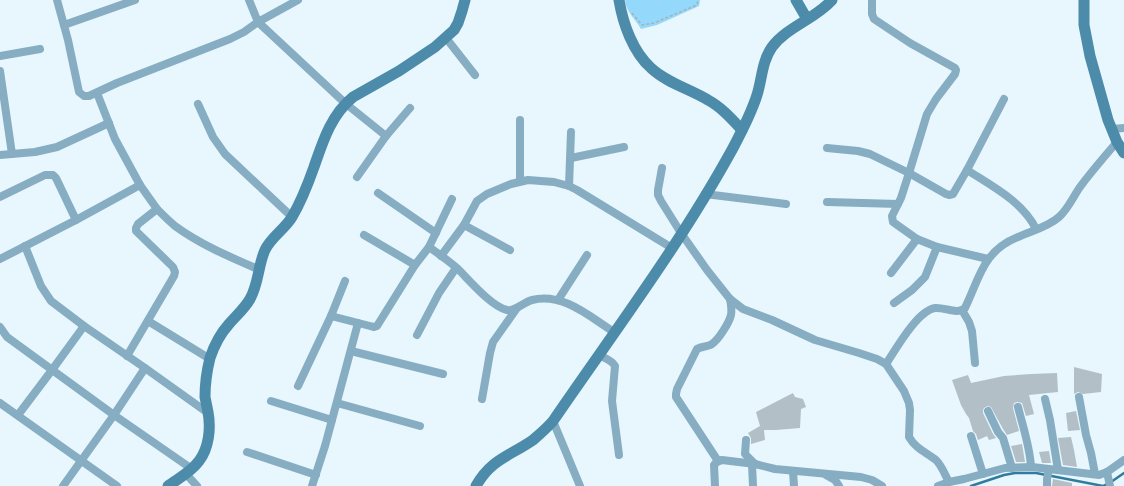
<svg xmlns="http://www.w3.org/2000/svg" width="1124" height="486" font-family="Jost,sans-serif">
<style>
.green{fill:#94d8fc}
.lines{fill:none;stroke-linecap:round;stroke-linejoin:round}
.stream{stroke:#307c9e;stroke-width:2.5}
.building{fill:#b2bfc6}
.path{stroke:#a6b1b6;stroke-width:1.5;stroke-dasharray:3 2;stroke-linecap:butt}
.street{stroke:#86adc2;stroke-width:8}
.secondary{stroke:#4c8ba9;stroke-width:11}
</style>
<rect width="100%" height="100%" fill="#e8f6fd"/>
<!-- green -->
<path class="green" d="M625 0H700L699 6 657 25 641 29C636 20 625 10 625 0Z"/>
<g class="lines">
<!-- stream -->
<g class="stream">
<path d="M1111 482 1124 473"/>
<path d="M971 486 1004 475 1015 473H1036L1103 486 1107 484"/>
</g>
</g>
<!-- building -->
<g class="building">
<path d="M1074 367 1102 374 1101 392 1083 394 1078 392 1074 394Z"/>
<path d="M1057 373 1058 392 1029 395 1034 414 1026 416 1022 403 1017 402 1014 403 1013 408 1019 431 1007 435 1003 429 991 407 988 406 984 408 983 410V413L993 434 996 438 989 440 987 436 978 440 976 434 973 431 969 418 966 414 961 405 952 380 968 375 971 383 1004 376 1031 374Z"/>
<path d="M793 393 795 397 803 399 806 407 801 409 800 428 776 430H764L765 440 751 444V438L748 433 760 426 756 412Z"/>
<path d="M1076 411 1080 430 1068 431 1066 413Z"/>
<path d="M1071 437 1074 450 1077 467 1063 465 1058 438Z"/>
<path d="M1022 444 1025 462H1016L1011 446Z"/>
<path d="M1049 451 1051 463H1042L1039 452Z"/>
<path d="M1053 479 1072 483V486H1052Z"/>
</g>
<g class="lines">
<!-- path -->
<path class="path" d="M632 13 642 25 654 23 697 5 698 0"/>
<!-- street -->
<g class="street">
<path d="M57 0 68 40 79 92 84 96H89L117 83 230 39 244 32 258 22 298 0"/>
<path d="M249 0 258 22 345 103 386 136"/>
<path d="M872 0V14L874 19 910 43 955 68 956 70 955 74 936 99 927 114 909 173 946 194 949 195 953 194 967 170 1004 99"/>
<path d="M64 25 135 0"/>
<path d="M446 38 475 75"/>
<path d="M0 56 40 49"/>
<path d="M0 71 12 154"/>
<path d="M97 93 115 139 140 185 157 209 138 224 136 228V231L173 267 175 272 174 276 127 356"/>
<path d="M198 104 213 137 225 154 292 217"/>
<path d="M520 120V181"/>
<path d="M1112 129 1124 128"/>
<path d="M0 155 35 152 57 147 109 123"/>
<path d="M571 158 624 147"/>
<path d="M662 168 658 190V195L661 201 681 233 707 270 730 299 743 309 772 320 815 340 859 353 877 359 886 364 904 391 909 403 910 410 909 437C916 449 926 452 936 460 942 466 945 475 949 482"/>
<path d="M967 170C992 186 1023 202 1036 229"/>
<path d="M357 177 386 136 410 108"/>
<path d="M569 186 571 132"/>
<path d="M378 193 436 233"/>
<path d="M705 194 786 204"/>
<path d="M0 197 45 175H53L56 178 76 220 0 259"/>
<path d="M827 202 898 204 901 198 909 173 870 154 858 151 827 148"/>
<path d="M898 204 892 216 893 222 917 239"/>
<path d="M157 209C163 215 169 221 175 226 201 245 230 257 260 270"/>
<path d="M76 220 140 185"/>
<path d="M464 225 510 250"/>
<path d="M364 235 415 265"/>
<path d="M25 246 41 286 51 301 84 326 145 368 208 413"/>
<path d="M429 247C439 254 449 261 458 269 470 281 491 306 507 310 514 312 524 302 532 300 563 292 590 317 614 332"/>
<path d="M441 256 464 225 477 201 487 194 511 184 528 180 554 182 569 186 577 190 672 248"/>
<path d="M891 273 917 239 937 247 988 259"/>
<path d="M558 300 587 255"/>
<path d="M894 303 912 290 925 277 937 247"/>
<path d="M962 310 969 322 972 331 975 363"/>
<path d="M331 316 370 326 374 327 377 326 415 265 429 247 452 199"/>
<path d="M148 321 210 359"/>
<path d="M0 327 7 337 114 415 192 469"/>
<path d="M417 335 439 293 456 268"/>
<path d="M351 351 443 374"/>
<path d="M599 355C604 358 612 360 615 366L612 401 619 455"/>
<path d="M886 364C896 349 917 311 935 308 945 307 957 315 965 308 980 277 983 251 1018 237 1031 231 1048 227 1059 217 1068 209 1073 197 1080 187 1091 172 1104 157 1117 142"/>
<path d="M298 386 331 316 345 281"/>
<path d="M1079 397 1086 435 1091 453 1095 474"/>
<path d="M482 399 490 353 493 342 517 308"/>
<path d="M1045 399 1050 420 1058 470"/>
<path d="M271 401 332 420"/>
<path d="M0 403 117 486"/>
<path d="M337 403 420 426"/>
<path d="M1018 407C1023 427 1030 447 1031 467"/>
<path d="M988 411 998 432 1003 438 1012 468"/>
<path d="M18 415 52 370 84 326"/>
<path d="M553 421 580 486"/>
<path d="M971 436 983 474"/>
<path d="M746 440 745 454 755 464 775 469 861 477 872 480 882 486"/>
<path d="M247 452 316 475"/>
<path d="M718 461 676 397V394L677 389 697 349C702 346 708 347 712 344 719 339 729 323 731 315 732 310 731 304 730 299"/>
<path d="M752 464 753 486"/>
<path d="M793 471 794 486"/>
<path d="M1107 472 1110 486"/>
<path d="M186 474 197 486"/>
<path d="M826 475 835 480 839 486"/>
<path d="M63 486 114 415 145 368"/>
<path d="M312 486 325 446 358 323"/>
<path d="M715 486 714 465C716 462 718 461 722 460L755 464"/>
<path d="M938 486 949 482 964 479 1005 468 1032 467 1099 475 1107 472 1124 460"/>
<path d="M1047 486V479L1049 469"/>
</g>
<!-- secondary -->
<g class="secondary">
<path d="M619 0C623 24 633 52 651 68 667 83 690 89 708 100 721 107 731 118 742 130"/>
<path d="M796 0 807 19"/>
<path d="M1084 0V25L1090 56 1108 120 1117 142 1124 153"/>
<path d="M168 486C179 478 191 472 199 461 209 448 211 428 208 412 207 407 206 402 205 397 205 385 207 370 210 358 214 346 220 334 229 324 236 316 245 308 250 299 259 283 258 265 265 250 271 237 285 229 292 217 301 202 308 184 314 167 323 141 331 115 353 97L399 71 435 47 454 30 458 23 462 11 465 0"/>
<path d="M476 486C491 459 510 456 533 440 540 434 547 428 553 421 614 332 681 243 733 148 742 131 751 114 757 95 762 79 762 61 772 47 787 27 815 19 832 0"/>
</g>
</g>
</svg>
